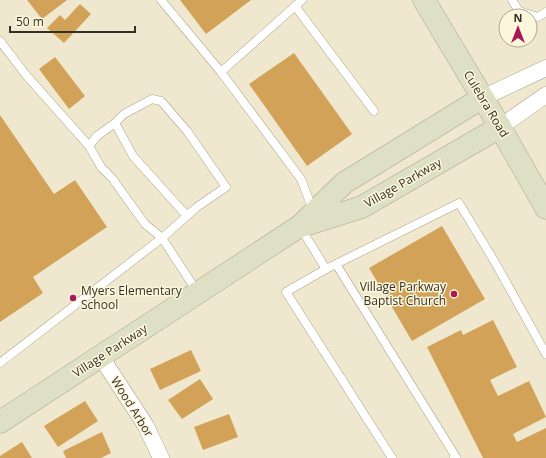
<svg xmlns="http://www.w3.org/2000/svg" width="546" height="458" font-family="'Open Sans',sans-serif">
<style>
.building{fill:#d2a258}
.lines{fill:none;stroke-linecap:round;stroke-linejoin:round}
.lane-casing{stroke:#aba58c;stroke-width:9}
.street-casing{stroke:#aba58c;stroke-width:17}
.secondary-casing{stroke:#aba58c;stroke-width:23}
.lane{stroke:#fff;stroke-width:8}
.street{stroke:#fff;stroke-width:16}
.secondary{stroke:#dde0c4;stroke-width:22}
.poi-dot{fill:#a71857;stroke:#fcf6db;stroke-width:1.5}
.labels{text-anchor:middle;stroke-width:3;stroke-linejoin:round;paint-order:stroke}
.street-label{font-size:12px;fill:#333127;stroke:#fcf6db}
.poi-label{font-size:12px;fill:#333127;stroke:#fcf6db;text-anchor:end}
</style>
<rect width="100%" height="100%" fill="#efe8ce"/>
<!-- building -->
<g class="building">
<path d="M27 0H67L42 19Z"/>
<path d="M180 0H251L206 34Z"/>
<path d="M80 4 91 14 64 43 47 28 60 15 65 20Z"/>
<path d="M294 53 352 134 307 166 249 84Z"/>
<path d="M55 57 85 96 69 109 39 69Z"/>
<path d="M0 115 54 194 75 180 107 227 33 277 43 293 0 322Z"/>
<path d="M442 226 485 299 412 341 369 268Z"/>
<path d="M493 320 517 367 490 380 498 396 529 381 546 417 513 434 517 442 546 428V458H483L427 347 461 330 463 335Z"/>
<path d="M191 350 201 371 160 390 150 369Z"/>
<path d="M200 379 213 399 182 419 168 400Z"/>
<path d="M85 401 98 421 58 447 44 426Z"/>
<path d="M229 414 238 437 203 450 194 427Z"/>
<path d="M102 432 111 453 101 458H66L63 451Z"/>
<path d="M22 442 32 458H0V456Z"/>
</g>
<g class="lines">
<!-- lane casing -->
<g class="lane-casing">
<g id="lane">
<path d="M161 0 221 72"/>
<path d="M302 0 221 72 301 179 313 210"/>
<path d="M512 0 519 11 538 17 546 12"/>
<path d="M295 6 374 111"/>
<path d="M0 41 26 75 89 146"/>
<path d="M115 123 97 136 89 146 101 167 112 178 145 224 162 238 198 293"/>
<path d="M300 227 326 269 459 203 496 264 546 354"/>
<path d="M336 264 456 457 454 458"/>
<path d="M326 269 286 292 392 458"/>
<path d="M0 363 162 238 197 207 226 187 187 131 161 101 152 99 124 114 115 123 133 156 187 216"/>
</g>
</g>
<!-- street casing -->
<g class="street-casing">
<g id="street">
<path d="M482 98 546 68"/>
<path d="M500 127 546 95"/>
<path d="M101 357 146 426 161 458"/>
</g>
</g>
<!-- secondary casing -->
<g class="secondary-casing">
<g id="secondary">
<path d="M424 0 500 127 546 208"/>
<path d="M305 225 362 207 500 127"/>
<path d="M0 422 300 226 344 183 482 98"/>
</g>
</g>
<!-- lane -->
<use href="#lane" class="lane"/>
<!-- street -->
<use href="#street" class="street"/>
<!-- secondary -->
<use href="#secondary" class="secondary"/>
</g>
<!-- markers -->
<g class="poi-dot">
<circle cx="454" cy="294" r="4"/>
<circle cx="73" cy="298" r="4"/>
</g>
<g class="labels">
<!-- street labels -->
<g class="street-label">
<text transform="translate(486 104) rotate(59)" y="4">Culebra Road</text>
<text transform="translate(403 183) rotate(-30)" y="4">Village Parkway</text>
<text transform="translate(110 351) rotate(-33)" y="4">Village Parkway</text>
<text transform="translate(132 407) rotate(58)" y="4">Wood Arbor</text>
</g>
<!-- poi labels -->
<g class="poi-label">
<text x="446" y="291">Village Parkway<tspan x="446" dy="14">Baptist Church</tspan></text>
<text x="81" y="295" text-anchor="start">Myers Elementary<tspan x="81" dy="14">School</tspan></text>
</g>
</g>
<!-- north arrow -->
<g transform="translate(518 28)"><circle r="19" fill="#fcf6db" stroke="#aca793"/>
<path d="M0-3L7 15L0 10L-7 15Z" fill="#a71857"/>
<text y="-6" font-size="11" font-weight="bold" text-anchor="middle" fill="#333127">N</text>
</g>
<!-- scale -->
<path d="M10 26v6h125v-6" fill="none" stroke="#333127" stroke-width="2"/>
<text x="16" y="26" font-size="12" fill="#333127" stroke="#fcf6db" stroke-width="3" paint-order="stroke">50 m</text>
</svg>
